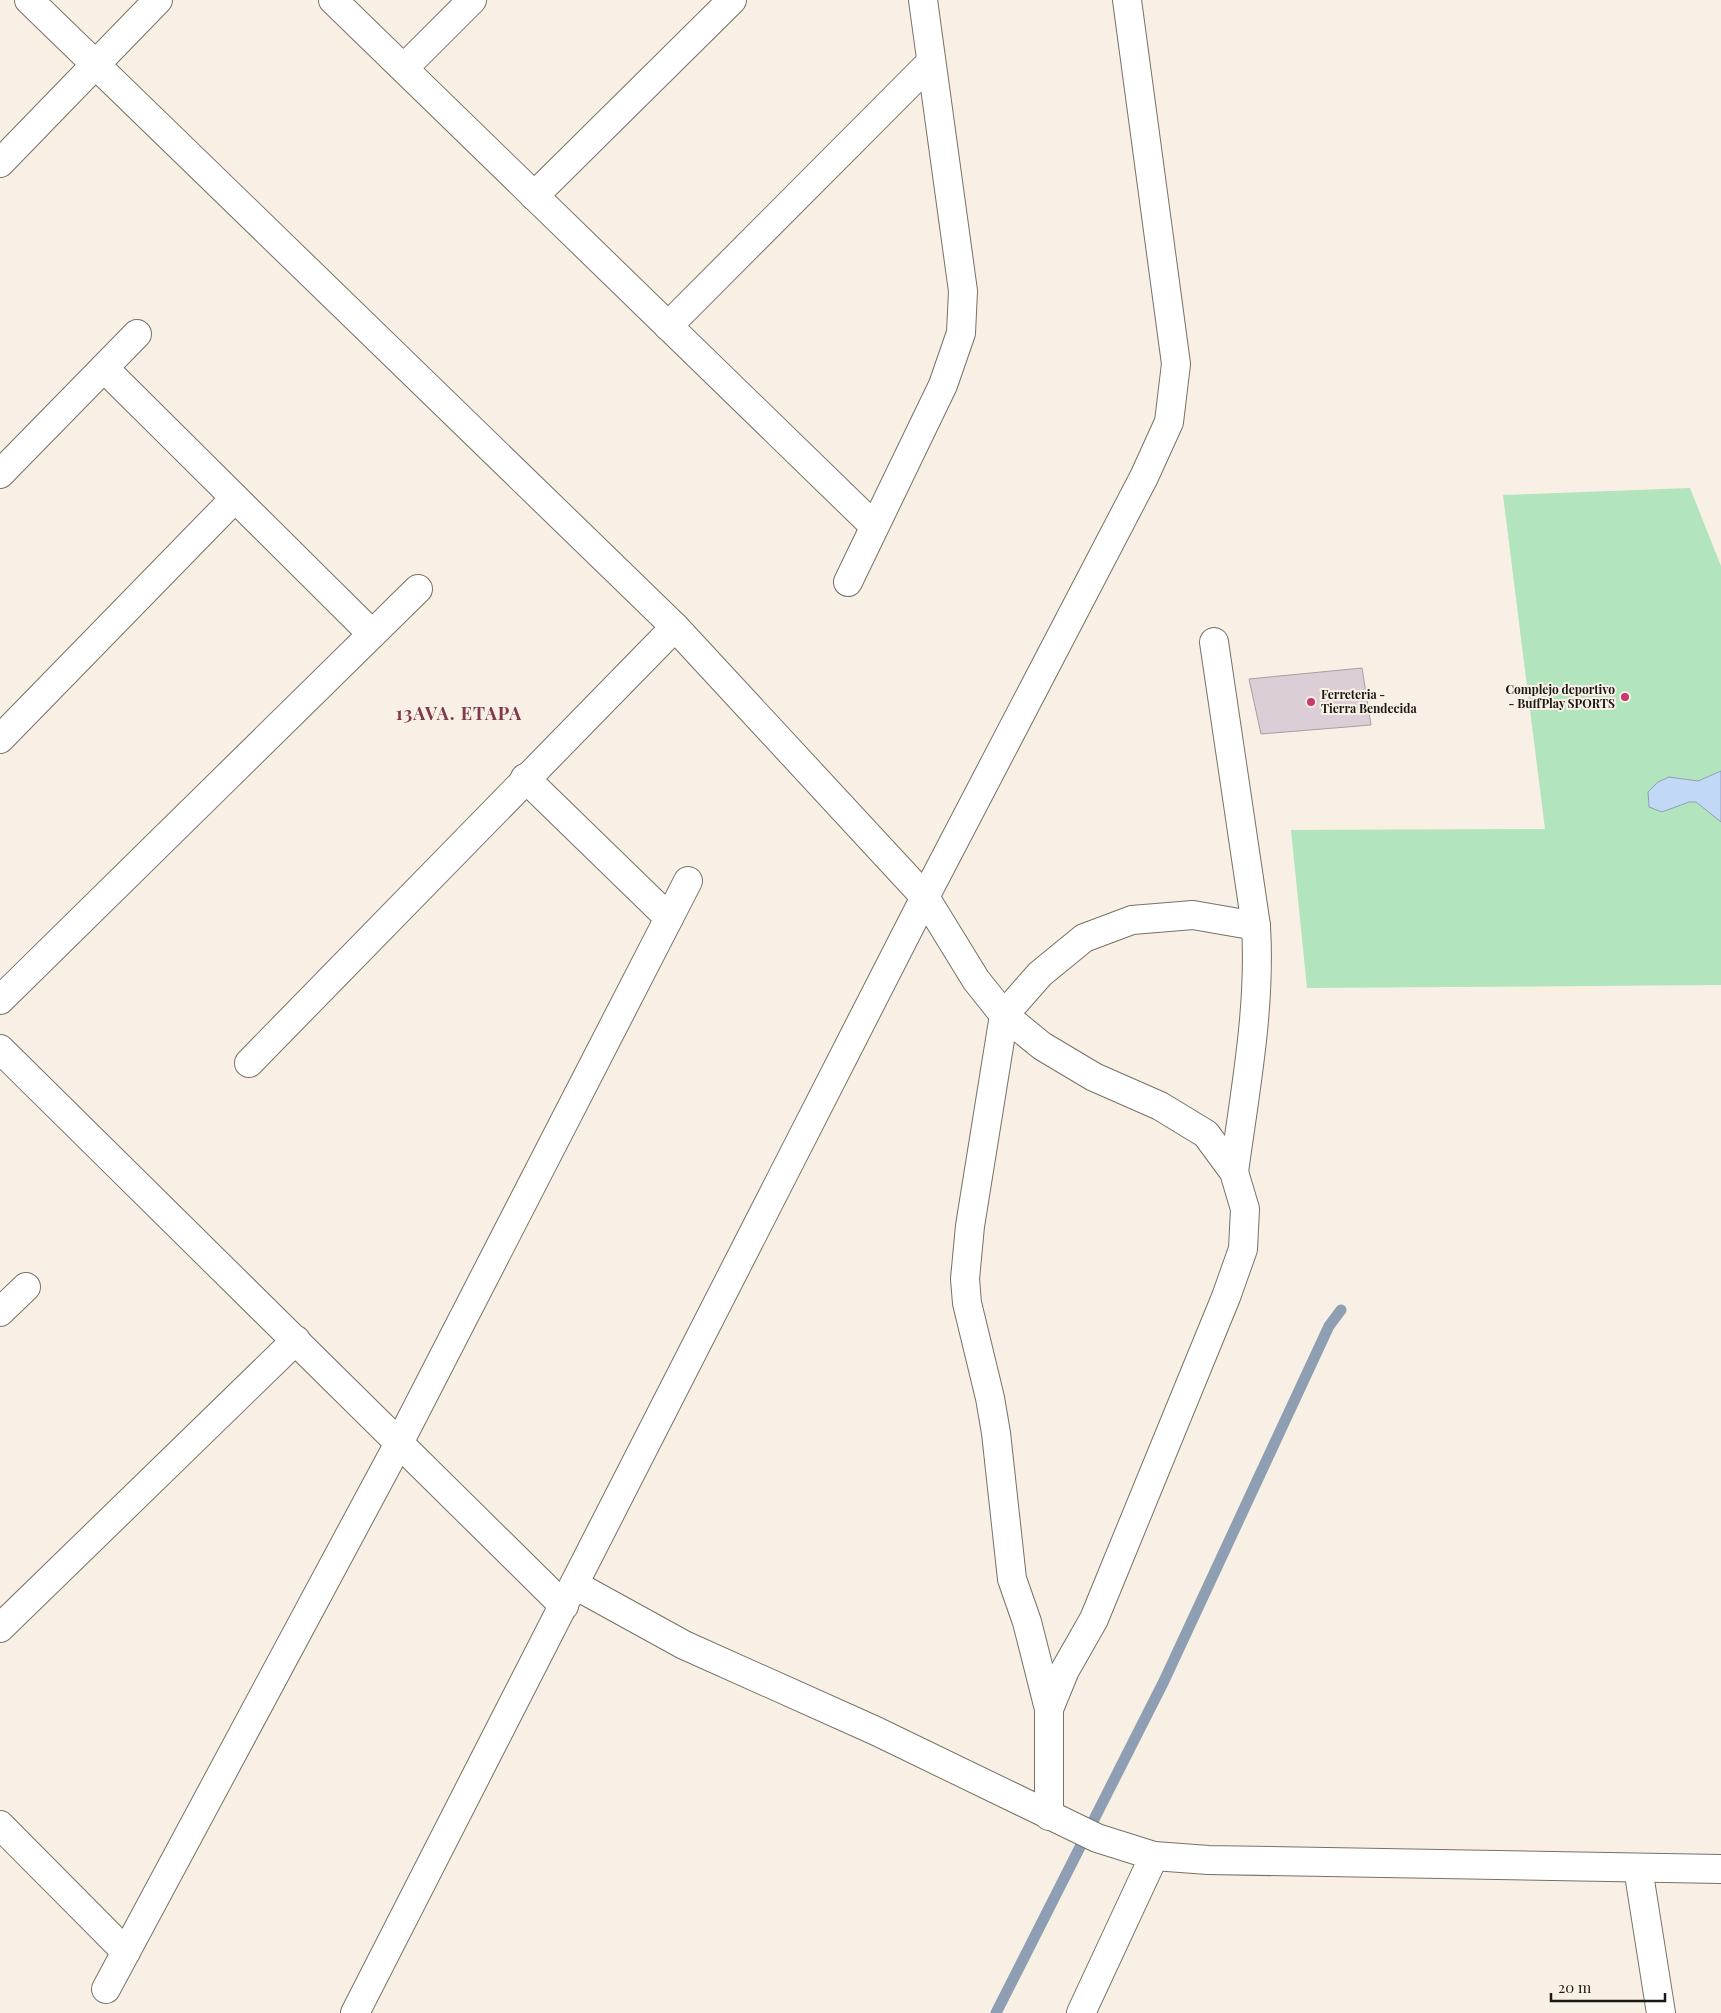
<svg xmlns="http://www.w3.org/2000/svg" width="1721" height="2013" font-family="'Playfair Display',serif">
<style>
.green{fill:#b2e4bd}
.water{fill:#c1d9f7;stroke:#8f9fb3}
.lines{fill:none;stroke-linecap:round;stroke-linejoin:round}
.stream{stroke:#8f9fb3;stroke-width:11}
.building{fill:#dbced6;stroke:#aa9da4}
.minor-casing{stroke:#777166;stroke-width:30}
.minor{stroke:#fff;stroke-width:28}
.poi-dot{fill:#c73a6b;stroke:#f8f0e4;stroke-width:2}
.labels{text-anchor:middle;stroke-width:4;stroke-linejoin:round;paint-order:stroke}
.poi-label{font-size:12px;font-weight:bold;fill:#1a1813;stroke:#f8f0e4;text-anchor:end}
.district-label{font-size:18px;font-weight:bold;letter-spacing:1px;fill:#80394d;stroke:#f8f0e4}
</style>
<rect width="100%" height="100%" fill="#f8f0e4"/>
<!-- green -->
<path class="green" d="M1690 488 1721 566V985L1307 988 1291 830 1545 829 1503 495Z"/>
<!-- water -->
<path class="water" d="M1721 771V822L1696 802H1689L1662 812 1649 807 1648 792 1658 782 1669 777 1698 781Z"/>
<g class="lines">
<!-- stream -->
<path class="stream" d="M996 2013 1164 1681 1329 1326 1341 1310"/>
</g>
<!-- building -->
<path class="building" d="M1362 668 1371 725 1261 734 1249 679Z"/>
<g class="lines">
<!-- minor casing -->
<g class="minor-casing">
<g id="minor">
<path d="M29 0 675 627 925 897 976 980 1004 1015 1042 1046 1094 1077 1160 1106 1206 1134 1234 1172 1245 1209 1243 1249 1226 1297 1094 1619 1065 1670 1049 1709V1816"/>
<path d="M333 0 874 526"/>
<path d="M404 68 472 0"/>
<path d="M0 163 158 0"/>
<path d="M534 196 732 0"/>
<path d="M668 326 931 62"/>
<path d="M104 368 372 634"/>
<path d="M0 474 137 334"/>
<path d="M848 582 943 385 961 333 963 291 923 0"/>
<path d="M1214 642 1256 926C1261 1008 1245 1091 1234 1172"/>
<path d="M0 739 235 498"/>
<path d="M525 778 669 918"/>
<path d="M0 1000 418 589"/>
<path d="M0 1049 564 1606"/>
<path d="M249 1063 675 627"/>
<path d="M0 1312 26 1287"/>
<path d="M575 1585 684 1645 876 1731 1097 1838 1154 1856 1208 1860 1721 1869"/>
<path d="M0 1628 296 1340"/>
<path d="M1049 1709 1027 1622 1012 1579 996 1433 990 1398 967 1303 965 1279 970 1226 1004 1015 1040 974 1084 938 1132 920 1193 915 1256 926"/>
<path d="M0 1825 126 1952"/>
<path d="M1638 1868 1661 2013"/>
<path d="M106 1989 399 1443 688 881"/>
<path d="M355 2013 925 897 1144 477 1169 422 1176 364 1127 0"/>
<path d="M1081 2013 1154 1856"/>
</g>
</g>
<!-- minor -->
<use href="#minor" class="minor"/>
</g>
<!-- markers -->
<g class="poi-dot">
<circle cx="1625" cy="697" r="5"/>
<circle cx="1311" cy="702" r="5"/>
</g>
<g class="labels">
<!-- poi labels -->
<g class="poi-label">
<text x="1615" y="694">Complejo deportivo<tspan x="1615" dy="14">- BuffPlay SPORTS</tspan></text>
<text x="1321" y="699" text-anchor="start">Ferreteria -<tspan x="1321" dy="14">Tierra Bendecida</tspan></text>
</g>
<!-- district labels -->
<g class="district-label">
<text x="459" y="720">13AVA. ETAPA</text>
</g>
</g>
<!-- scale -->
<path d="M1551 1993v8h114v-8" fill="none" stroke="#1a1813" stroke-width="2.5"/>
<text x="1558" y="1993" font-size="15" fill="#1a1813" stroke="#f8f0e4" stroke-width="4" paint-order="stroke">20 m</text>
</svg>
